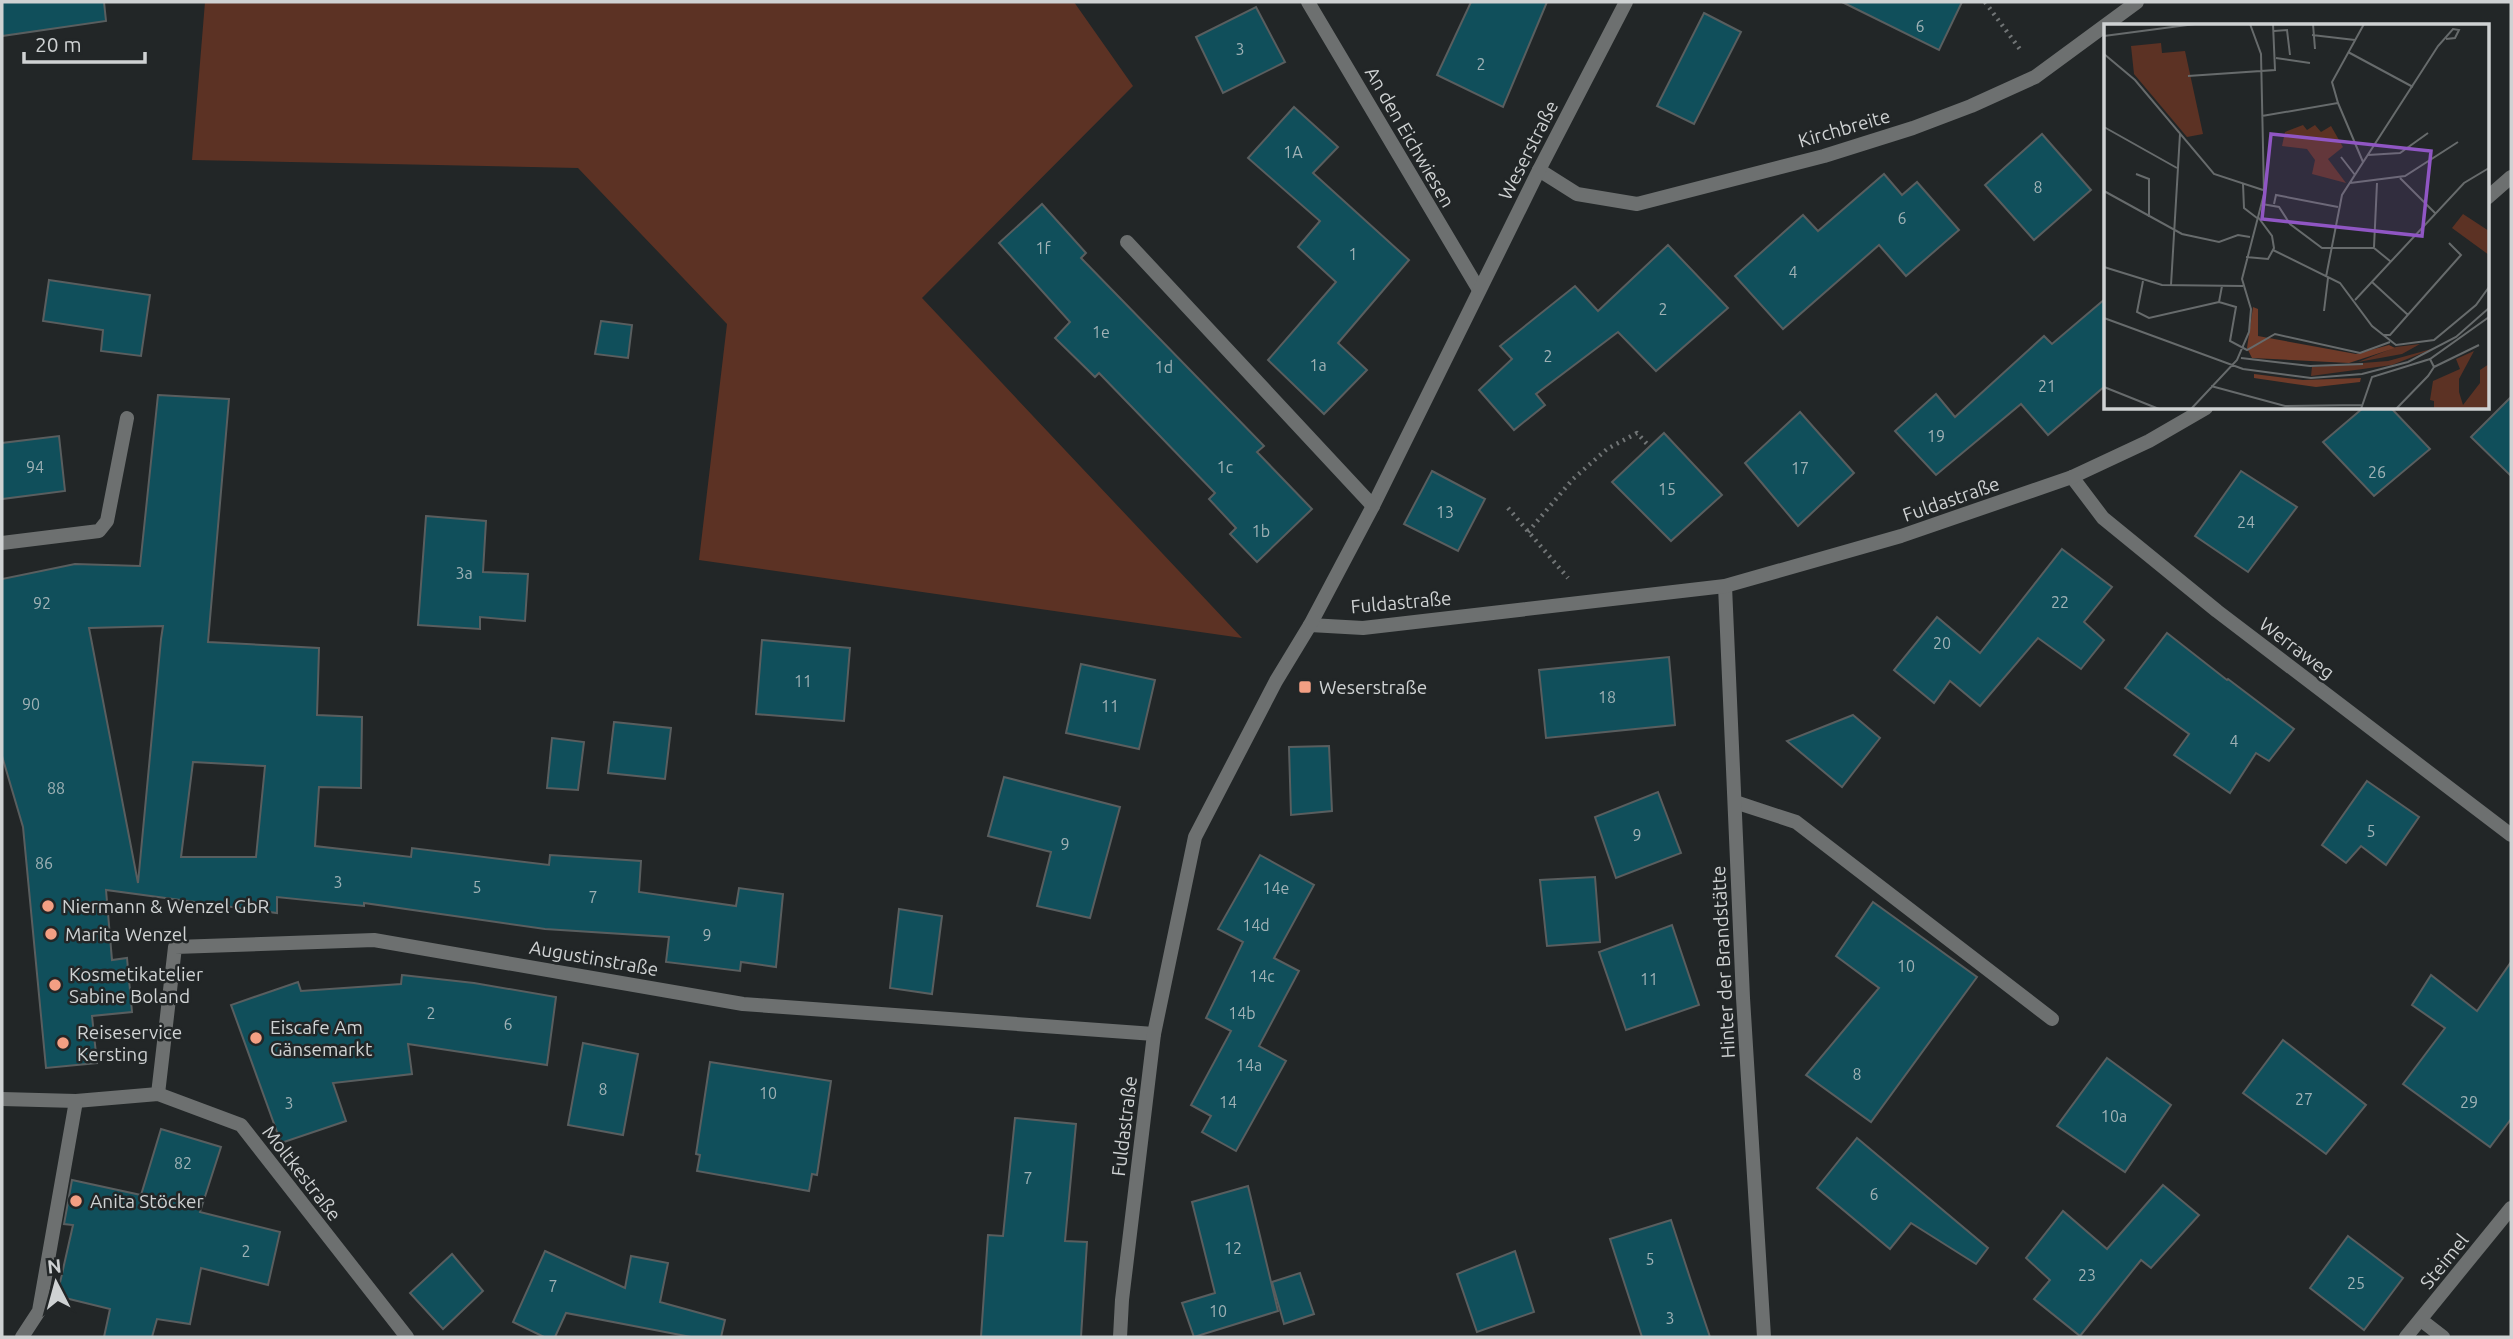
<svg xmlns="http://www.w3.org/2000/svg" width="2513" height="1339" font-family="Ubuntu,sans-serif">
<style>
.green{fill:#5c3224}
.building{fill:#104f5b;stroke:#595e5f;stroke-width:2;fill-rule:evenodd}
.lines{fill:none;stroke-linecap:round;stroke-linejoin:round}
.path{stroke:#717576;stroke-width:4.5;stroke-dasharray:2 5;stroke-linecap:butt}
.service{stroke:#6d7070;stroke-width:14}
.minor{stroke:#6d7070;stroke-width:14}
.poi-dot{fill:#f39f83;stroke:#222627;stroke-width:2.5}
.labels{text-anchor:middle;stroke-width:5;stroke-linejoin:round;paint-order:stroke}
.number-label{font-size:16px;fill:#9fb1b5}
.street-label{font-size:19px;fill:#cfd2d3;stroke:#222627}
.poi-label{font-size:19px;fill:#cfd2d3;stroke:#222627;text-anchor:start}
.inset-road{fill:none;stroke:#676b6c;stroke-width:2}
.view{fill:#9056c4;fill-opacity:0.15;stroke:#9056c4;stroke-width:3.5}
.inset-edge{fill:none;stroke:#cfd2d3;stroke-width:3.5}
</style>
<rect width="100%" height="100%" fill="#222627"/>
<!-- green -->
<path class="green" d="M205 2H1074L1133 86 922 298 1242 638 699 560 727 324 578 168 192 160Z"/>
<!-- building -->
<g class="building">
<path d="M2 2H104L106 21 2 36Z"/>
<path d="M1471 2H1547L1503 107 1437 75Z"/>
<path d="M1842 2H1962L1939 50Z"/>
<path d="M1256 7 1285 62 1223 93 1196 37Z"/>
<path d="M1704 13 1741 32 1694 124 1657 106Z"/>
<path d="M1294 107 1338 147 1313 173 1409 260 1338 343 1367 370 1324 414 1268 360 1336 282 1298 247 1320 221 1248 158Z"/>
<path d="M2042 134 2091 190 2034 240 1985 185Z"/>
<path d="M1884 174 1902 195 1917 182 1959 230 1906 276 1879 245 1783 329 1735 276 1803 215 1818 231Z"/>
<path d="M1042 204 1086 253 1081 258 1264 446 1257 452 1312 509 1257 562 1230 534 1236 528 1209 499 1215 493 1099 373 1095 377 1055 338 1070 322 999 243Z"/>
<path d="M1668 245 1728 308 1656 371 1618 332 1536 394 1545 405 1514 430 1479 390 1512 359 1500 346 1575 286 1598 311Z"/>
<path d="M49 280 150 295 141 356 101 351 103 330 43 321Z"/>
<path d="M2105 299V386L2048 435 2021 404 1936 475 1895 431 1936 394 1955 417 2044 336 2052 344Z"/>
<path d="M601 321 632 325 628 358 595 354Z"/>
<path d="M158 395 229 399 208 642 319 648 317 715 362 717 361 788 319 787 315 846 411 857 412 848 549 865 550 855 641 861 639 892 736 906 739 888 783 894 776 967 741 962 740 971 666 962 669 937 545 929 364 903V906L277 897V913L106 890 112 960 127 958 132 1012 92 1016 97 1063 46 1068 23 827 2 756V579L75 564 140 566ZM163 626 161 639 138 883 89 628ZM193 762 265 766 256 857H181Z"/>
<path d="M2511 397V476L2471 437Z"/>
<path d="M2363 408H2391L2430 449 2374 496 2323 442Z"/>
<path d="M1800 412 1854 473 1798 526 1745 463Z"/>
<path d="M1664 433 1722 495 1671 541 1612 482Z"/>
<path d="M59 436 65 491 2 499V443Z"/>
<path d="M1432 471 1485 499 1458 551 1404 524Z"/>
<path d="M2241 471 2297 507 2248 572 2195 536Z"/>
<path d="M426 516 486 521 483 572 528 574 525 621 480 617V629L418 625Z"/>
<path d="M2062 549 2112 587 2084 622 2104 640 2081 669 2038 638 1980 706 1950 681 1934 703 1894 670 1937 617 1980 653Z"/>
<path d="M2167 633 2227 680 2228 679 2294 729 2269 761 2256 753 2230 793 2174 755 2189 734 2125 688Z"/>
<path d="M762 640 850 648 844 721 756 714Z"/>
<path d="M1669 657 1675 725 1546 738 1539 670Z"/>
<path d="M1081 664 1155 680 1139 749 1066 733Z"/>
<path d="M1853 715 1880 738 1842 787 1787 741Z"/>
<path d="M614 722 671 728 665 779 608 773Z"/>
<path d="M552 738 584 742 578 790 547 788Z"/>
<path d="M1329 746 1332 811 1291 815 1289 747Z"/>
<path d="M1004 777 1120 807 1090 918 1037 906 1051 852 988 836Z"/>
<path d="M2367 781 2419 817 2386 865 2361 846 2346 863 2322 845Z"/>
<path d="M1658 792 1681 853 1616 878 1595 817Z"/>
<path d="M1260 855 1314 885 1274 958 1299 971 1259 1046 1286 1061 1236 1151 1202 1132 1211 1116 1191 1105 1231 1031 1206 1018 1243 942 1218 929Z"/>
<path d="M1595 877 1600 942 1547 946 1540 880Z"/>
<path d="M1873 902 1977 977 1871 1122 1806 1075 1879 988 1836 956Z"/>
<path d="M899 909 942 916 932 994 890 988Z"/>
<path d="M1672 925 1699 1005 1626 1030 1599 952Z"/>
<path d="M2511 962V1119L2490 1147 2403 1084 2445 1028 2412 1005 2431 975 2477 1011Z"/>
<path d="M402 975 474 983 556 997 547 1065 408 1044 412 1074 333 1083 346 1121 281 1143 231 1005 298 982 301 991 401 984Z"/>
<path d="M2283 1040 2366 1105 2326 1154 2243 1093Z"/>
<path d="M583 1043 638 1054 623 1135 568 1125Z"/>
<path d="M2107 1058 2171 1105 2125 1172 2057 1126Z"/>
<path d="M710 1062 831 1081 817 1175 812 1174 809 1191 697 1171 700 1155 696 1154Z"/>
<path d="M1015 1118 1076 1124 1065 1241 1087 1242 1081 1337H981L988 1235 1003 1236Z"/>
<path d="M161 1129 221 1147 200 1212 280 1232 268 1285 201 1268 190 1324 157 1319 152 1337H104L110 1309 57 1296 73 1225 64 1224 72 1180 141 1195Z"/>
<path d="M1857 1138 1988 1248 1976 1264 1911 1223 1890 1249 1817 1188Z"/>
<path d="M2163 1185 2199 1215 2151 1268 2141 1260 2080 1336 2034 1299 2050 1280 2026 1258 2063 1211 2107 1249Z"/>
<path d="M1248 1186 1278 1311 1194 1337 1182 1303 1215 1293 1192 1202Z"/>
<path d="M1671 1220 1690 1278 1710 1337H1642L1610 1239Z"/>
<path d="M2348 1236 2403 1278 2364 1330 2310 1288Z"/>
<path d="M545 1251 625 1288 631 1256 668 1263 660 1302 725 1320 721 1337H691L566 1313 555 1337H544L513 1322Z"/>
<path d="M1515 1251 1534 1312 1477 1332 1457 1274Z"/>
<path d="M452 1254 483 1291 443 1329 410 1293Z"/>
<path d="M1300 1273 1314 1314 1284 1324 1272 1282Z"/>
</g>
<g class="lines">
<!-- path -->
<g class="path">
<path d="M1985 2 2022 52"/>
<path d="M1508 508 1568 578"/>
<path d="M1528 532 1573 479 1607 449 1637 433 1649 446"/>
</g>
<!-- service -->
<g class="service">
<path d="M2 543 99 531 107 521 127 418"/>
<path d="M1735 802 1796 822 2052 1019"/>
<path d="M2421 1320 2443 1337"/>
</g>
<!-- minor -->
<g class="minor">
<path d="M1308 2 1479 290"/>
<path d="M1539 170 1577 194 1637 204 1824 156 1913 128 1971 106 2035 77 2137 2"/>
<path d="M2487 198 2511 177"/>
<path d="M1127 242 1373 506"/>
<path d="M2072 477 2103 518 2217 611 2511 835"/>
<path d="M1725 586 1743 998 1764 1337"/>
<path d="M1310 625 1363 628 1725 586 1901 536 2072 477 2149 441 2206 408"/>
<path d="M158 1094 175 947 374 940 743 1004 1154 1034"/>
<path d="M2 1099 76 1101 158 1094 241 1125 407 1337"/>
<path d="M22 1337 39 1311 76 1101"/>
<path d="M1120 1337 1122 1300 1154 1034 1195 837 1276 681 1310 625 1373 506 1539 170 1626 2"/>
<path d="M2406 1337 2511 1208"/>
</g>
</g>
<!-- markers -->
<g class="poi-dot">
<rect x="1298" y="680" width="14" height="14" rx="3.5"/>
<circle cx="48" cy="906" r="7"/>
<circle cx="51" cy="934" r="7"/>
<circle cx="55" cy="985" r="7"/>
<circle cx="256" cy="1038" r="7"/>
<circle cx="63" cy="1043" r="7"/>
<circle cx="76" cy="1201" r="7"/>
</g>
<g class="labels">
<!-- number labels -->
<g class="number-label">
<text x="1920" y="32">6</text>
<text x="1240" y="55">3</text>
<text x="1481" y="70">2</text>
<text x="1293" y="158">1A</text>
<text x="2038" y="193">8</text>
<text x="1902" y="224">6</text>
<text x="1043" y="254">1f</text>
<text x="1353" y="260">1</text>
<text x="1793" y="278">4</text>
<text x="1663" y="315">2</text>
<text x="1101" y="338">1e</text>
<text x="1548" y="362">2</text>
<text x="1318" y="371">1a</text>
<text x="1164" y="373">1d</text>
<text x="2047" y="392">21</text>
<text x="1936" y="442">19</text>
<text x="35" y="473">94</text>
<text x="1225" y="473">1c</text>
<text x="1800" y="474">17</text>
<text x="2377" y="478">26</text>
<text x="1667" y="495">15</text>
<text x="1445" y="518">13</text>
<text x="2246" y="528">24</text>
<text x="1261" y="537">1b</text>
<text x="464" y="579">3a</text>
<text x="2060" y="608">22</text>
<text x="42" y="609">92</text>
<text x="1942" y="649">20</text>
<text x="803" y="687">11</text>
<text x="1607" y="703">18</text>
<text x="31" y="710">90</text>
<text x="1110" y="712">11</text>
<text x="2234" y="747">4</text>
<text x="56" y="794">88</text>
<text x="2371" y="837">5</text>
<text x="1637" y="841">9</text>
<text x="1065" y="850">9</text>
<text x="44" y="869">86</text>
<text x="338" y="888">3</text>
<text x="477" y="893">5</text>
<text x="1276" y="894">14e</text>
<text x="593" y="903">7</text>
<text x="1256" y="931">14d</text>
<text x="707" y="941">9</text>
<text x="1906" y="972">10</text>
<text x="1262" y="982">14c</text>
<text x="1649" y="985">11</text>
<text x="431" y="1019">2</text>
<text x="1242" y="1019">14b</text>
<text x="508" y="1030">6</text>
<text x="1249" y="1071">14a</text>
<text x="1857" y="1080">8</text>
<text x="603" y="1095">8</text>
<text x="768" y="1099">10</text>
<text x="2304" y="1105">27</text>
<text x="1228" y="1108">14</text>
<text x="2469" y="1108">29</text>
<text x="289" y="1109">3</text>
<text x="2114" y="1122">10a</text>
<text x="183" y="1169">82</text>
<text x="1028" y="1184">7</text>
<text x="1874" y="1200">6</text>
<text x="1233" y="1254">12</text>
<text x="246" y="1257">2</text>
<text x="1650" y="1265">5</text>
<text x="2087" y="1281">23</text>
<text x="2356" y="1289">25</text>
<text x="553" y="1292">7</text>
<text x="1218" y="1317">10</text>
<text x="1670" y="1324">3</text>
</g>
<!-- street labels -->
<g class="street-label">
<text transform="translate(1844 128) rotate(-16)" y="7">Kirchbreite</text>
<text transform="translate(1410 137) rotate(60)" y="7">An den Eichwiesen</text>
<text transform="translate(1528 150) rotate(-63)" y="7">Weserstraße</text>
<text transform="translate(1951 499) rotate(-19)" y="7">Fuldastraße</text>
<text transform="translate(1401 602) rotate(-5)" y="7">Fuldastraße</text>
<text transform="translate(2297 648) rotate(37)" y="7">Werraweg</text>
<text transform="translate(594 958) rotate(10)" y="7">Augustinstraße</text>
<text transform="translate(1723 962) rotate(-93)" y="7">Hinter der Brandstätte</text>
<text transform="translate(1124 1126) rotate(-83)" y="7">Fuldastraße</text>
<text transform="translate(302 1173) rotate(52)" y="7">Moltkestraße</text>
<text transform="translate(2444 1261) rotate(-51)" y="7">Steimel</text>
</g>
<!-- poi labels -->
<g class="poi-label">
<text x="1319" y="694">Weserstraße</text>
<text x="62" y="913">Niermann &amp; Wenzel GbR</text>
<text x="65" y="941">Marita Wenzel</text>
<text x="69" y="981">Kosmetikatelier<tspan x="69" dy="22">Sabine Boland</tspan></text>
<text x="270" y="1034">Eiscafe Am<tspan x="270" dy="22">Gänsemarkt</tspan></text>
<text x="77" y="1039">Reiseservice<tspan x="77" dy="22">Kersting</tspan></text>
<text x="90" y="1208">Anita Stöcker</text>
</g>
</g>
<!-- overview -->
<g transform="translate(2104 24)">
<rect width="385" height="385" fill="#222627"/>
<path d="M57 19 58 29 81 27 99 110 83 113 30 50 27 22ZM199 101 203 106 211 101 217 108 227 102 239 123 224 135 242 159 208 150 211 136 203 125 178 122 181 108ZM359 190 385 207V231L348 204ZM316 320 298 330 254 338 292 323ZM331 324 288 341 207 352 208 343 284 337ZM370 327 355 355V368L359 381 376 359V346L385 340V385H324L330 384V377L326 376 329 357 356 345 352 335Z" fill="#5c3224"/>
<path d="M149 283 154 285V312L252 330 285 321 291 324 245 339 148 334 143 324ZM150 350 199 356 257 354 256 358 212 363 150 354Z" fill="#6f3b29"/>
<path class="inset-road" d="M209 0 211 25M170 7 183 6 186 31M208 11 251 16M0 12 91 0M244 28 309 63M0 30 31 56 110 150 159 166M172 34 206 39M84 52 171 46 169 0M234 79 259 138M158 92 234 79 228 58 260 0M0 103 73 144M264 131 296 129 324 109M237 133 251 151M32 150 45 155V193M296 154 331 189M246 159 301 152 354 118M139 160 140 184 153 194M0 167 78 210 115 218 134 211 146 213M158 180 175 183 186 200 218 224H270L286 237M170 180 172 171 234 183M270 223 273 159M169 226 236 259 268 302 292 321 330 316 372 281 385 263M142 233 164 235 170 224 168 212 154 193M0 243 58 261 139 262M222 253 238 171 334 22 349 5 355 6 351 14 342 15M39 257 33 288 45 294 115 278M268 258 304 291M67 261 76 110M118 262 115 278 132 283 126 317 143 326 171 310 256 329 286 318M251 276 360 159 385 144M220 287 224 254M0 294 139 345 207 354 258 350 304 338 352 313 385 284M279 311H286L357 231 345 219M137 334 206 342 259 340M330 343 375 321M107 362 181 382 258 381M0 363 55 385M87 385 133 336 145 308 147 285 138 255 160 170 157 30 146 0M257 385 268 353 326 335 385 293M292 385 324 352 330 343 326 335"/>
<path class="view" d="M167 110 327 127 318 212 158 195Z"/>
<rect width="385" height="385" class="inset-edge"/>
</g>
<!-- border -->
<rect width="2513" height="1339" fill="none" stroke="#cfd2d3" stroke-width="7"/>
<!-- north arrow -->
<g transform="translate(56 1283) rotate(354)" stroke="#222627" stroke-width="5" paint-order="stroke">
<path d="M0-5L12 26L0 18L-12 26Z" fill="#cfd2d3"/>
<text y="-10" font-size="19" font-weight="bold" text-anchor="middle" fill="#cfd2d3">N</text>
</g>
<!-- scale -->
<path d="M24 52v10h121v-10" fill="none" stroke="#cfd2d3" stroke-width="3.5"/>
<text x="35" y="52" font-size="21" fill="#cfd2d3" stroke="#222627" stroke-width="5" paint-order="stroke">20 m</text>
</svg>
